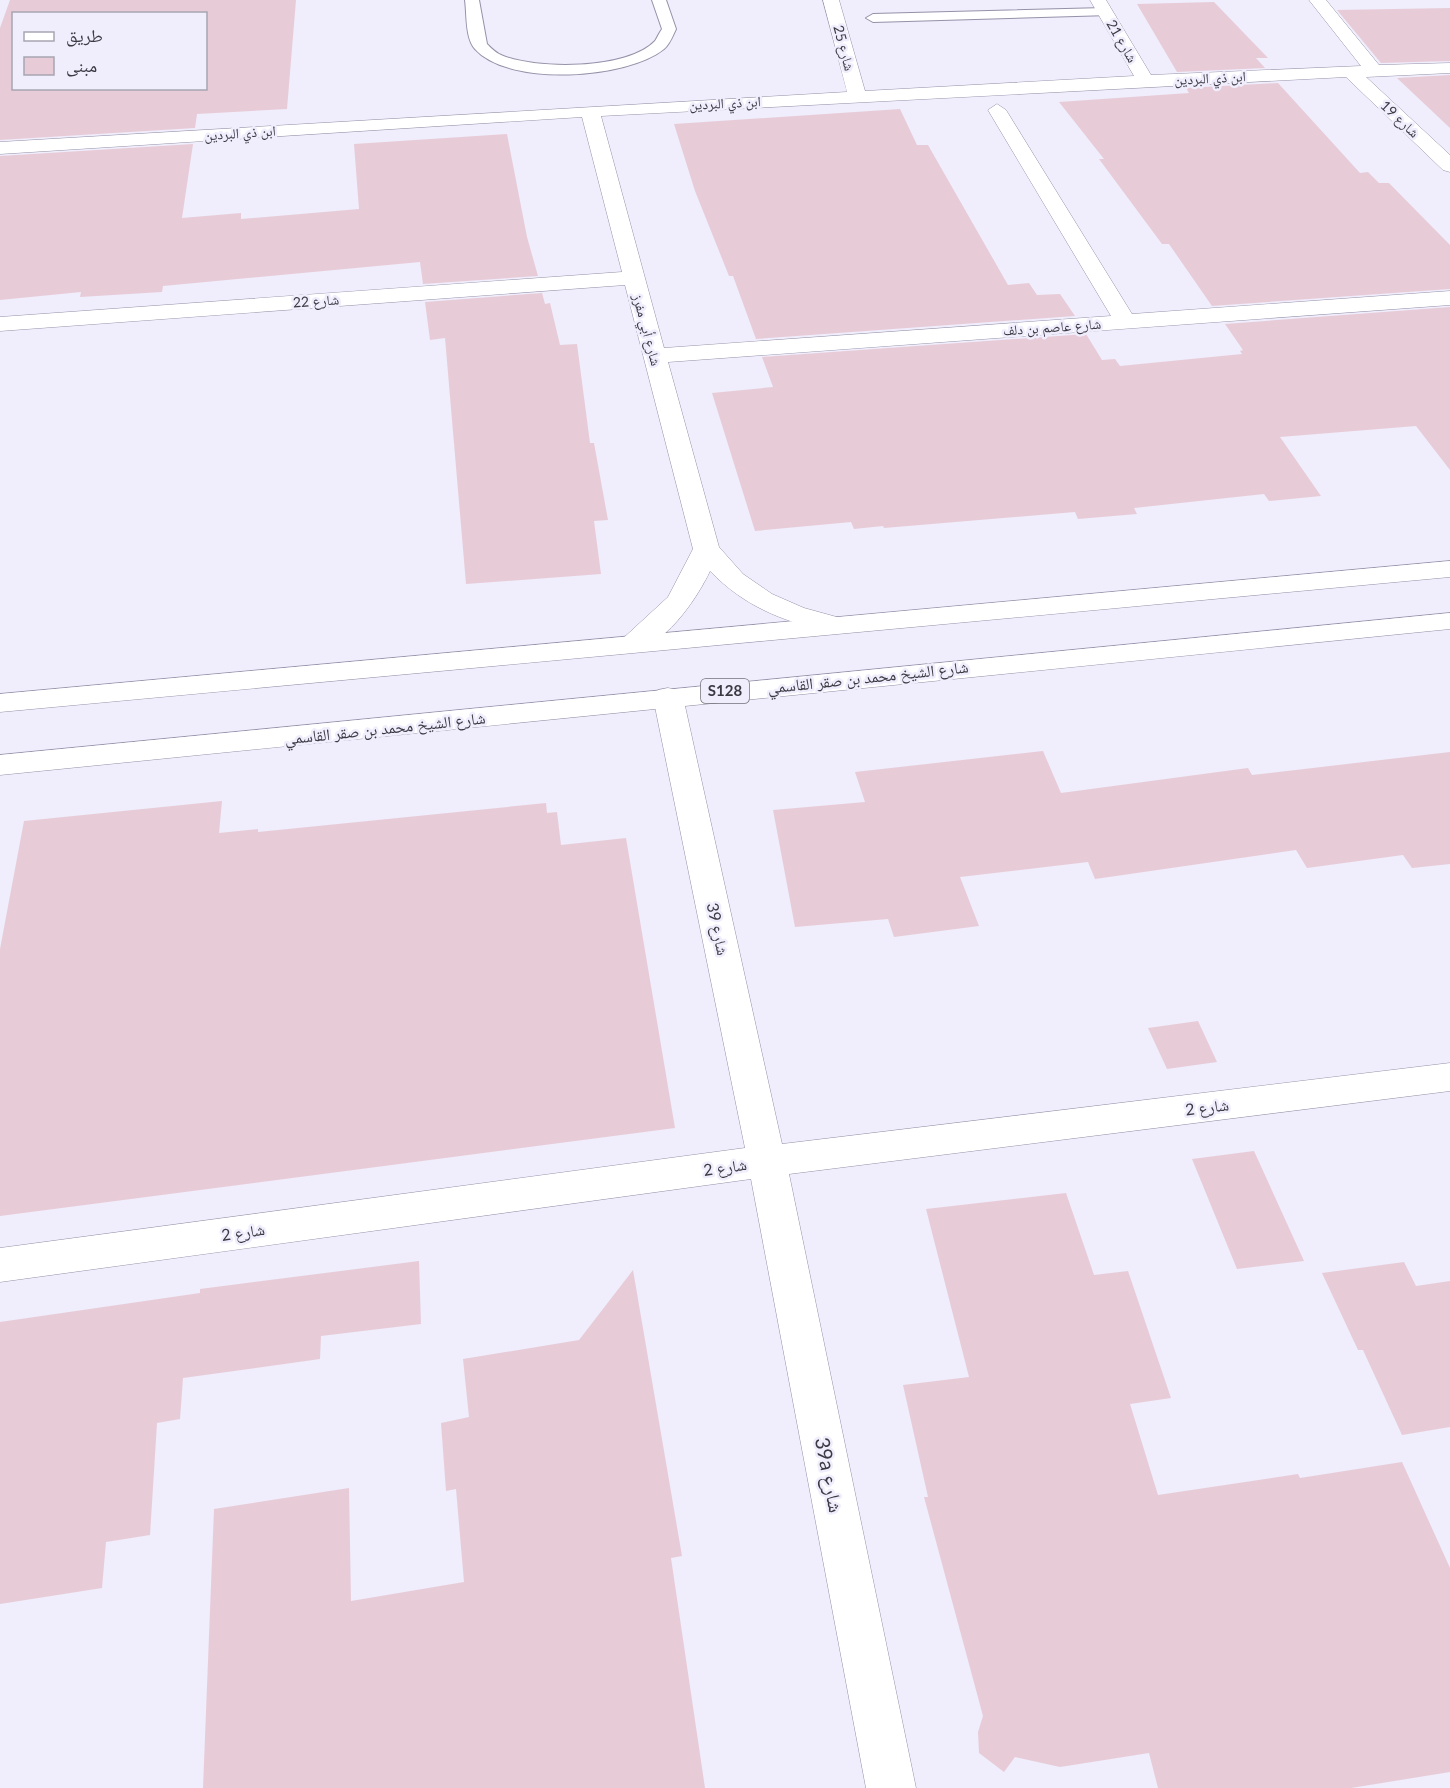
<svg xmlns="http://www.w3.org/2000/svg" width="1450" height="1788" font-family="Lato,'Noto Naskh Arabic',sans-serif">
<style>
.building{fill:#e7ccd7;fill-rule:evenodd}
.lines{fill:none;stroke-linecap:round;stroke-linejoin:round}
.lane-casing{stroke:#9591a8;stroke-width:2}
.street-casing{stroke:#9591a8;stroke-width:1}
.primary-casing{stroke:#9591a8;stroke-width:1}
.lane{fill:#fff;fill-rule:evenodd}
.street{fill:#fff;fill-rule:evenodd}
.primary{fill:#fff;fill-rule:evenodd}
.labels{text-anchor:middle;stroke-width:5;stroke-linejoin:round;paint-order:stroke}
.far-street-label{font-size:14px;fill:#3b3a43;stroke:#f0edfc}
.shield{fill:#f0edfc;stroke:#71707a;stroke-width:1.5}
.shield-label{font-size:15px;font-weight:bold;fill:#3b3a43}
.street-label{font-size:16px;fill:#3b3a43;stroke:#f0edfc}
.near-street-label{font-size:20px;fill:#3b3a43;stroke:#f0edfc}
</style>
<rect width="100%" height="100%" fill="#f0edfc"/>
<!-- building -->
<g class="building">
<path d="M10 0H296L287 109 197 114 195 128 0 140V28ZM14 14H206V88H14Z"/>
<path d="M1214 2 1268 58H1256L1265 68 1177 72 1137 4Z"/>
<path d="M1450 8V61L1381 63 1337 10Z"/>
<path d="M1450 75V128L1397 78Z"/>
<path d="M1278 83 1360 173 1368 172 1379 183H1389L1450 245V289L1212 306 1169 244H1162L1099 159H1104L1059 102 1189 93 1186 88Z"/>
<path d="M900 109 917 145H928L1008 285 1029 283 1037 295 1060 294 1075 316 756 339 733 276H729L695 191 674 124Z"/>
<path d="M507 134 527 237 538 276 423 284 420 262 163 286 162 292 80 297 81 292 0 300V156L193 144 182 218 241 213V219L359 209 354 144Z"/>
<path d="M542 293 545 304 550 303 560 345 577 344 590 443H594L608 520 594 521 601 574 466 584 445 338 430 340 425 302Z"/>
<path d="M1450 307V470L1416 426 1280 437 1321 496 1269 501 1264 494 1134 508 1137 514 1078 519 1075 512 884 528 883 526 854 529 851 522 755 531 712 393 773 387 762 357 1086 334 1102 360 1115 359 1120 366 1242 354 1240 351 1243 350 1225 324Z"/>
<path d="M1043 751 1061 793 1248 768 1252 775 1450 752V864L1412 868 1403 855 1307 868 1296 850 1095 879 1088 862 960 877 979 926 894 937 888 919 795 927 773 810 865 802 855 772Z"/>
<path d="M222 801 219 833 258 829V832L546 803 547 813 557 812 561 845 626 838 675 1128 0 1216V949L24 821Z"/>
<path d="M1198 1021 1217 1062 1167 1069 1148 1028Z"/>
<path d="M1254 1151 1304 1261 1237 1269 1192 1159Z"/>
<path d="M1066 1193 1094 1275 1128 1271 1171 1398 1130 1404 1158 1495 1298 1474 1300 1478 1402 1462 1450 1568V1772L1351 1788H1158L1149 1753 1060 1767 1015 1757 1004 1772 979 1753 978 1732 983 1716 924 1497H928L903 1385 969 1377 926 1209Z"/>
<path d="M419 1261 421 1324 321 1336 320 1359 183 1378 180 1419 157 1423 150 1535 106 1542 102 1588 0 1604V1322L200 1293V1289Z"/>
<path d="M1404 1262 1416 1286 1450 1281V1427L1402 1435 1363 1350H1358L1322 1273Z"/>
<path d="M633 1270 682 1556 671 1558 705 1788H203L214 1509 349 1488 351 1601 464 1582 456 1489 446 1491 441 1423 469 1417 463 1359 579 1340Z"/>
</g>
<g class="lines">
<!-- lane casing -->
<g class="lane-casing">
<g id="lane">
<path d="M465 0H479L487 44C491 48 496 53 501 55 535 70 628 70 655 41 657 38 659 33 662 29L652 0H666L676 29C673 35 670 44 664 49 627 79 509 87 475 49 465 38 467 14 465 0Z"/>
<path d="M1105 8 1110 9 1112 12 1110 15 873 22 866 18 873 14Z"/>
</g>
</g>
<!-- street casing -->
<g class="street-casing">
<g id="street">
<path d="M823 0H839L865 91 1134 76 1090 0H1106L1151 75 1361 66 1309 0H1326L1379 65 1450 63V73L1366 77 1450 155V172L1443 170 1346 77 601 116 664 348 1111 316 988 110 997 104 1006 110 1132 314 1450 291V305L668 362 719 547 743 574 772 594 804 608 844 619 848 625 844 631 834 633C785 622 746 608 710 571 697 599 658 658 622 649L618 643 668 597 693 549 625 285 0 331V317L622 272 582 117 0 154V142L847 92Z"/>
<path d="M668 688 678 690 683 697 782 1144 1450 1063V1091L789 1174 916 1788H866L751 1179 0 1282V1248L745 1148 653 697 658 690Z"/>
</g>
</g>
<!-- primary casing -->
<g class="primary-casing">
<g id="primary">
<path d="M1450 561V577L0 712V694Z"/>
<path d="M1450 613V629L0 775V755Z"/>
</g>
</g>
<!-- lane -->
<use href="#lane" class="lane"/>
<!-- street -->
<use href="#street" class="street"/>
<!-- primary -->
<use href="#primary" class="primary"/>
</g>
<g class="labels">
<!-- far-street labels -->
<g class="far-street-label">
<text transform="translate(1122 41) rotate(60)" y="5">شارع 21</text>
<text transform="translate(844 48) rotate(75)" y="5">شارع 25</text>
<text transform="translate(1210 78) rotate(-3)" y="5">ابن ذي البردين</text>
<text transform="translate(725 103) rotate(-3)" y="5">ابن ذي البردين</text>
<text transform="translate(1400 119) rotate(43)" y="5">شارع 19</text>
<text transform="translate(240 133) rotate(-4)" y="5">ابن ذي البردين</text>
<text transform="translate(316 301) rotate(-4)" y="5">شارع 22</text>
<text transform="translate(1052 327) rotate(-4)" y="5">شارع عاصم بن دلف</text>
<text transform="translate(647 330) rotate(75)" y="5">شارع أبي مفرز</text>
</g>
<!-- shield labels -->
<rect class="shield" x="701" y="679" width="48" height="24" rx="4.5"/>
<g class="shield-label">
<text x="725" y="696">S128</text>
</g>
<!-- street labels -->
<g class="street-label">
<text transform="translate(868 677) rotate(-6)" y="6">شارع الشيخ محمد بن صقر القاسمي</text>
<text transform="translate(385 728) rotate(-6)" y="6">شارع الشيخ محمد بن صقر القاسمي</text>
<text transform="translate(718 929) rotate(78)" y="6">شارع 39</text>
<text transform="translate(1207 1107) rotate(-7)" y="6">شارع 2</text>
<text transform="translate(725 1167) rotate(-8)" y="6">شارع 2</text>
<text transform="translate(243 1232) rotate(-8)" y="6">شارع 2</text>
</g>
<!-- near-street labels -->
<g class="near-street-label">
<text transform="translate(829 1475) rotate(79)" y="7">39a شارع</text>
</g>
</g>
<!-- legend -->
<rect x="12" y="12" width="195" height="78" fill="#f0edfc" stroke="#a8a5b2" stroke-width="1.5"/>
<rect x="24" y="32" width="30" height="9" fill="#ffffff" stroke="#a8a5b2" stroke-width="1.5"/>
<text x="66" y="42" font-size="18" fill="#3b3a43">طريق</text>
<rect x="24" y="57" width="30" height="18" fill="#e7ccd7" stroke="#a8a5b2" stroke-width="1.5"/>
<text x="66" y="72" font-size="18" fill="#3b3a43">مبنى</text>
</svg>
